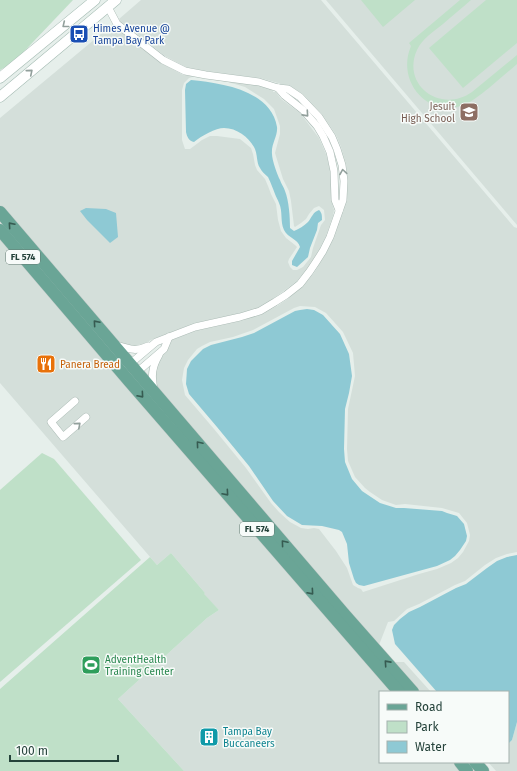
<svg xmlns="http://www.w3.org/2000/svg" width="517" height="771" font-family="'Fira Sans',sans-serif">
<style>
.built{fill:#d4dfda;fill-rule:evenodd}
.green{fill:#bfe0c8}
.water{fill:#8ec9d4}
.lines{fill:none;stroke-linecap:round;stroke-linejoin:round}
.street-casing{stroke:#a8b8b2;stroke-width:8}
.secondary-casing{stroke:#a4bbb3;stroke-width:11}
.primary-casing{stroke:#c2cac8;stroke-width:13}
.street{stroke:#fff;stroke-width:7}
.secondary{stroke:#fff;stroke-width:10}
.primary{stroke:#6aa596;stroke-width:12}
.oneway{stroke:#92a09c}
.oneway2{stroke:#365b51}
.labels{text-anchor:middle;stroke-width:3;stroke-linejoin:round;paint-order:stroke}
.shield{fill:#f7fbf9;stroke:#637a73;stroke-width:1}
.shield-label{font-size:9px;font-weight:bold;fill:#24423a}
.transit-label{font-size:10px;fill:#164399;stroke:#f7fbf9;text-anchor:start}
.education-label{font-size:10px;fill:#785e54;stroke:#f7fbf9;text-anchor:end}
.food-label{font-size:10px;fill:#c56008;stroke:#f7fbf9;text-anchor:start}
.leisure-label{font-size:10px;fill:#27864d;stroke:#f7fbf9;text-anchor:start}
.culture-label{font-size:10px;fill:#0d838f;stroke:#f7fbf9;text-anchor:start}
</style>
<rect width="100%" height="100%" fill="#e6efeb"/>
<!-- built -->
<g class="built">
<path d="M141 0H321L514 227 517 228V552L507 554 496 558 485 565 465 581 455 585 419 604 407 609 394 621 388 622 379 645 395 662H404L431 692H418L158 389 156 381V371L158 364 164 353 167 350 172 340 196 331 241 321 262 314 277 306 289 298 302 286 314 273 326 253 333 238 342 212 344 211 343 209 347 199 348 180 346 164 341 147 336 135 322 114 303 94 288 85 280 84 279 83H278L260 78 207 71 186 67 165 56 121 22 119 19ZM300 306 315 307 326 313 343 332 353 353 355 376 348 409 347 449 348 461 355 477 365 488 370 492 382 500 396 505 405 504 442 508 459 513 467 523 470 535 469 541 463 552 458 558 451 563 437 569 419 574 363 592 361 589 358 588 353 585 347 568 336 551 319 529 314 528 308 529 301 528 290 522 279 512 271 503 246 468 214 429 185 395 182 380 184 368 188 360 197 349 202 346 210 342 233 337 253 330 294 308Z"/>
<path d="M326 0H517V225Z"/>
<path d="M113 24 115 27 161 63 183 75 198 77H192L189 78 184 83 182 90V140L185 149H190L202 140 210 136H217L240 139 251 148 253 154 255 165 257 170 265 179 268 186 271 194 276 204 278 220 281 231 286 238 295 245 297 247 289 259 288 262 290 267 293 270H297L303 267 311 257 313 248 321 225 325 220 324 210 319 206 314 208 309 214 306 219 301 223 295 227 294 226 291 201 289 191 283 179 275 153 280 134V126L274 109 264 99 245 87 228 82 210 79 257 85 270 89 273 91V92H276L281 99 300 113 319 138 326 154 331 172V200L334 210 333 216 326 236 319 250 307 269 297 281 273 299 259 307 250 311 194 323 169 333H167L166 334 155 338 141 345 133 346 116 341 0 205V118Z"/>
<path d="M0 237 393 692H380V762H454L462 771H184L118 699 207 618 219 610 203 594 205 593 171 553 157 565 0 383Z"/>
<path d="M517 722V771H496L488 762H508V744L512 740Z"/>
</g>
<!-- green -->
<g class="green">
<path d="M0 0H73L14 62 0 70Z"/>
<path d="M361 0H415L383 27Z"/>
<path d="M460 0H471C462 8 452 16 443 24 434 31 422 39 417 50 401 85 441 114 472 92L517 55V64C508 72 498 80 489 88 481 94 473 101 464 105 427 118 396 81 411 46L409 43Z"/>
<path d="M486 0H517V43L463 88 429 48Z"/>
<path d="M42 453 54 459 141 560 0 682V490Z"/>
<path d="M171 553 205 593 204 594 219 610 207 618 118 699 184 771H0V689L150 557 157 565Z"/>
</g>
<!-- water -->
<g class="water">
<path d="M191 80C221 83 271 90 277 127 278 136 271 144 272 154 272 160 277 174 280 180 281 184 284 187 285 191 289 201 290 217 290 228L294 231C299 229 304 226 308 222 312 217 313 212 319 210 322 213 322 215 322 220L318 223 317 230 310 248 308 257 297 267 292 265V261L300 247C298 239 288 238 284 230 280 222 283 211 279 203 278 200 276 197 275 194 273 189 271 183 268 177 265 174 262 172 260 168 256 162 258 154 254 147 248 137 237 128 224 128 216 128 201 136 194 142 189 141 187 137 186 132L185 90 186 84Z"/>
<path d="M86 208 106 209 116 213 118 237 110 243 87 220 80 211Z"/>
<path d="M307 309 314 310 323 315 340 334 349 354 352 376 349 393 345 409 344 449 345 462 352 479 362 491 380 503 396 508H404L442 511 447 513 457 516 464 524 467 536 466 541 460 550 455 556 450 560 437 566 364 586 359 585 356 583 354 579 349 563 347 544 342 532 339 530 322 526 302 525 287 516 273 501 249 466 217 427 189 394 186 384 187 369 191 361 203 349 211 345 242 337 254 333 295 311 300 310Z"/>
<path d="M517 555V722L512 740 508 744V692H437L395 644 392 630 394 625 400 619 409 612 420 607 456 588 466 584 487 568 497 561 507 557Z"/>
</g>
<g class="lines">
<!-- street casing -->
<g class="street-casing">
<g id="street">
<path d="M108 7 117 24 163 60 185 71 206 75 259 82 278 88 288 89 300 97 319 117 332 137 337 149 342 165 344 181 343 200 330 237 323 251 316 262 310 271 300 284 286 295 275 302 260 311 240 317 195 327 156 342 130 364H127"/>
<path d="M278 88 284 95 303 110 317 126 323 136 330 152 334 171 335 200 339 210"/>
<path d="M116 345C129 349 136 352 148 346"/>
<path d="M136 373 164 349 169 337"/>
<path d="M154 389C151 376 152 367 159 355"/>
<path d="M75 401 51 422 63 437 86 417"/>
</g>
</g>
<!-- secondary casing -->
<g class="secondary-casing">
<g id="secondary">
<path d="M0 78 95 0"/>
<path d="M0 97 116 0"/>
</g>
</g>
<!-- primary casing -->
<g class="primary-casing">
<g id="primary">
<path d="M0 212 345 615 413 692"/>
<path d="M0 230 129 381 399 692"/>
<path d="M460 762 467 771"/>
<path d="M475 762 483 771"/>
</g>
</g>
<!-- street -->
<use href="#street" class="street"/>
<!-- secondary -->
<use href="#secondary" class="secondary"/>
<!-- primary -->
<use href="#primary" class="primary"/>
</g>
<!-- one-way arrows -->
<defs><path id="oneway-chevron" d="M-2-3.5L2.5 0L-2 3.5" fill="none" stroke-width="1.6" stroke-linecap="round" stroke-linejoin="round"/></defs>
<g class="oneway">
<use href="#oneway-chevron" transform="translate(65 25) rotate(141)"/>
<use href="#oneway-chevron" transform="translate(30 72) rotate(-40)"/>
<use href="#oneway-chevron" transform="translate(306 114) rotate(48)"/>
<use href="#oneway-chevron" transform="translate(343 172) rotate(-99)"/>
<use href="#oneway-chevron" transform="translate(78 425) rotate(-41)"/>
</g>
<g class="oneway2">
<use href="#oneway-chevron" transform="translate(11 225) rotate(-131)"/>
<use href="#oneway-chevron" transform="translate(96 323) rotate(-131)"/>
<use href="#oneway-chevron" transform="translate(141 395) rotate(49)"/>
<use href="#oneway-chevron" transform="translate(199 444) rotate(-130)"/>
<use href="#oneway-chevron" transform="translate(226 493) rotate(49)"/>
<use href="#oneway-chevron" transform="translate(284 543) rotate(-130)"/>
<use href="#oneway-chevron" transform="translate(311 592) rotate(49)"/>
<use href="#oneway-chevron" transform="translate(387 663) rotate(-132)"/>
</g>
<!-- icons -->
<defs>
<g id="bus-square" transform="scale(1)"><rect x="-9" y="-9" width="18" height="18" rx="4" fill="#1a4fb4" stroke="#f7fbf9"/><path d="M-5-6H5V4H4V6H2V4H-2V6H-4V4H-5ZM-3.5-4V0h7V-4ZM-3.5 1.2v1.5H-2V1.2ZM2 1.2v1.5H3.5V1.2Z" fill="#fff"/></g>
<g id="school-square" transform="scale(1)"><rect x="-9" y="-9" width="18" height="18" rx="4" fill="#8d6e63" stroke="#f7fbf9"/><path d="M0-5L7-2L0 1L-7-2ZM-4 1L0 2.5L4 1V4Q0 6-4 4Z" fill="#fff"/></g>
<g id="restaurant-square" transform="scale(1)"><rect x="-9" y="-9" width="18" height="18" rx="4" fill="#e8710a" stroke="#f7fbf9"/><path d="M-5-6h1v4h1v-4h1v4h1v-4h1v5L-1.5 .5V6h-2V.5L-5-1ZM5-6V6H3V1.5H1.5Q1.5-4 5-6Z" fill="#fff"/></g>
<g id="stadium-square" transform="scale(1)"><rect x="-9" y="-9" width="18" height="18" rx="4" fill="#2e9e5b" stroke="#f7fbf9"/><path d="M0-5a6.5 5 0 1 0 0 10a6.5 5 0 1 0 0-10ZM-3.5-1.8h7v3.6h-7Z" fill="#fff"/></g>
<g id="building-square" transform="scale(1)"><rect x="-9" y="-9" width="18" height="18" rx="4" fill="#0f9aa8" stroke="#f7fbf9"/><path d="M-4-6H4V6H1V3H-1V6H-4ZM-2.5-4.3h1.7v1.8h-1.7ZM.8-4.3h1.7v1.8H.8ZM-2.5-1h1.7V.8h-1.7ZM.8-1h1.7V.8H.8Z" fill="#fff"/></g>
</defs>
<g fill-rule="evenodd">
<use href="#bus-square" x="79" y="34"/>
<use href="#school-square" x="469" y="112"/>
<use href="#restaurant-square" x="46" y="364"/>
<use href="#stadium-square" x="91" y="665"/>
<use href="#building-square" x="209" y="737"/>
</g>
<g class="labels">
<!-- shield labels -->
<g class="shield">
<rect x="6" y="250" width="34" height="14" rx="3"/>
<rect x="240" y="522" width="34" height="14" rx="3"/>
</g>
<g class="shield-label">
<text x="23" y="260">FL 574</text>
<text x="257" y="532">FL 574</text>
</g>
<!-- transit labels -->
<g class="transit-label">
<text x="93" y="32">Himes Avenue @<tspan x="93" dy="12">Tampa Bay Park</tspan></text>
</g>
<!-- education labels -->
<g class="education-label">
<text x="455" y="110">Jesuit<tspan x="455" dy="12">High School</tspan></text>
</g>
<!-- food labels -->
<g class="food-label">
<text x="60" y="368">Panera Bread</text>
</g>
<!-- leisure labels -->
<g class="leisure-label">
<text x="105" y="663">AdventHealth<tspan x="105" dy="12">Training Center</tspan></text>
</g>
<!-- culture labels -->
<g class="culture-label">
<text x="223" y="735">Tampa Bay<tspan x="223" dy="12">Buccaneers</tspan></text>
</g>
</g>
<!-- legend -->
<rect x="379" y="691" width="130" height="72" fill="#f7fbf9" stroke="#a3b1ad"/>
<rect x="387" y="704" width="20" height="6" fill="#6aa596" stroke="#a3b1ad"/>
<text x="415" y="711" font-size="12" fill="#24423a">Road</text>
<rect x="387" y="721" width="20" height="12" fill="#bfe0c8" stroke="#a3b1ad"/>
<text x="415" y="731" font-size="12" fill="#24423a">Park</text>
<rect x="387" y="741" width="20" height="12" fill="#8ec9d4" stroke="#a3b1ad"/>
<text x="415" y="751" font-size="12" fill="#24423a">Water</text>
<!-- scale -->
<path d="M10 755v6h108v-6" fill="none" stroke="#24423a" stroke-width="2"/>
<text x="16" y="755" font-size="12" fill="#24423a" stroke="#f7fbf9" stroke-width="3" paint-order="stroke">100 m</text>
</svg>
